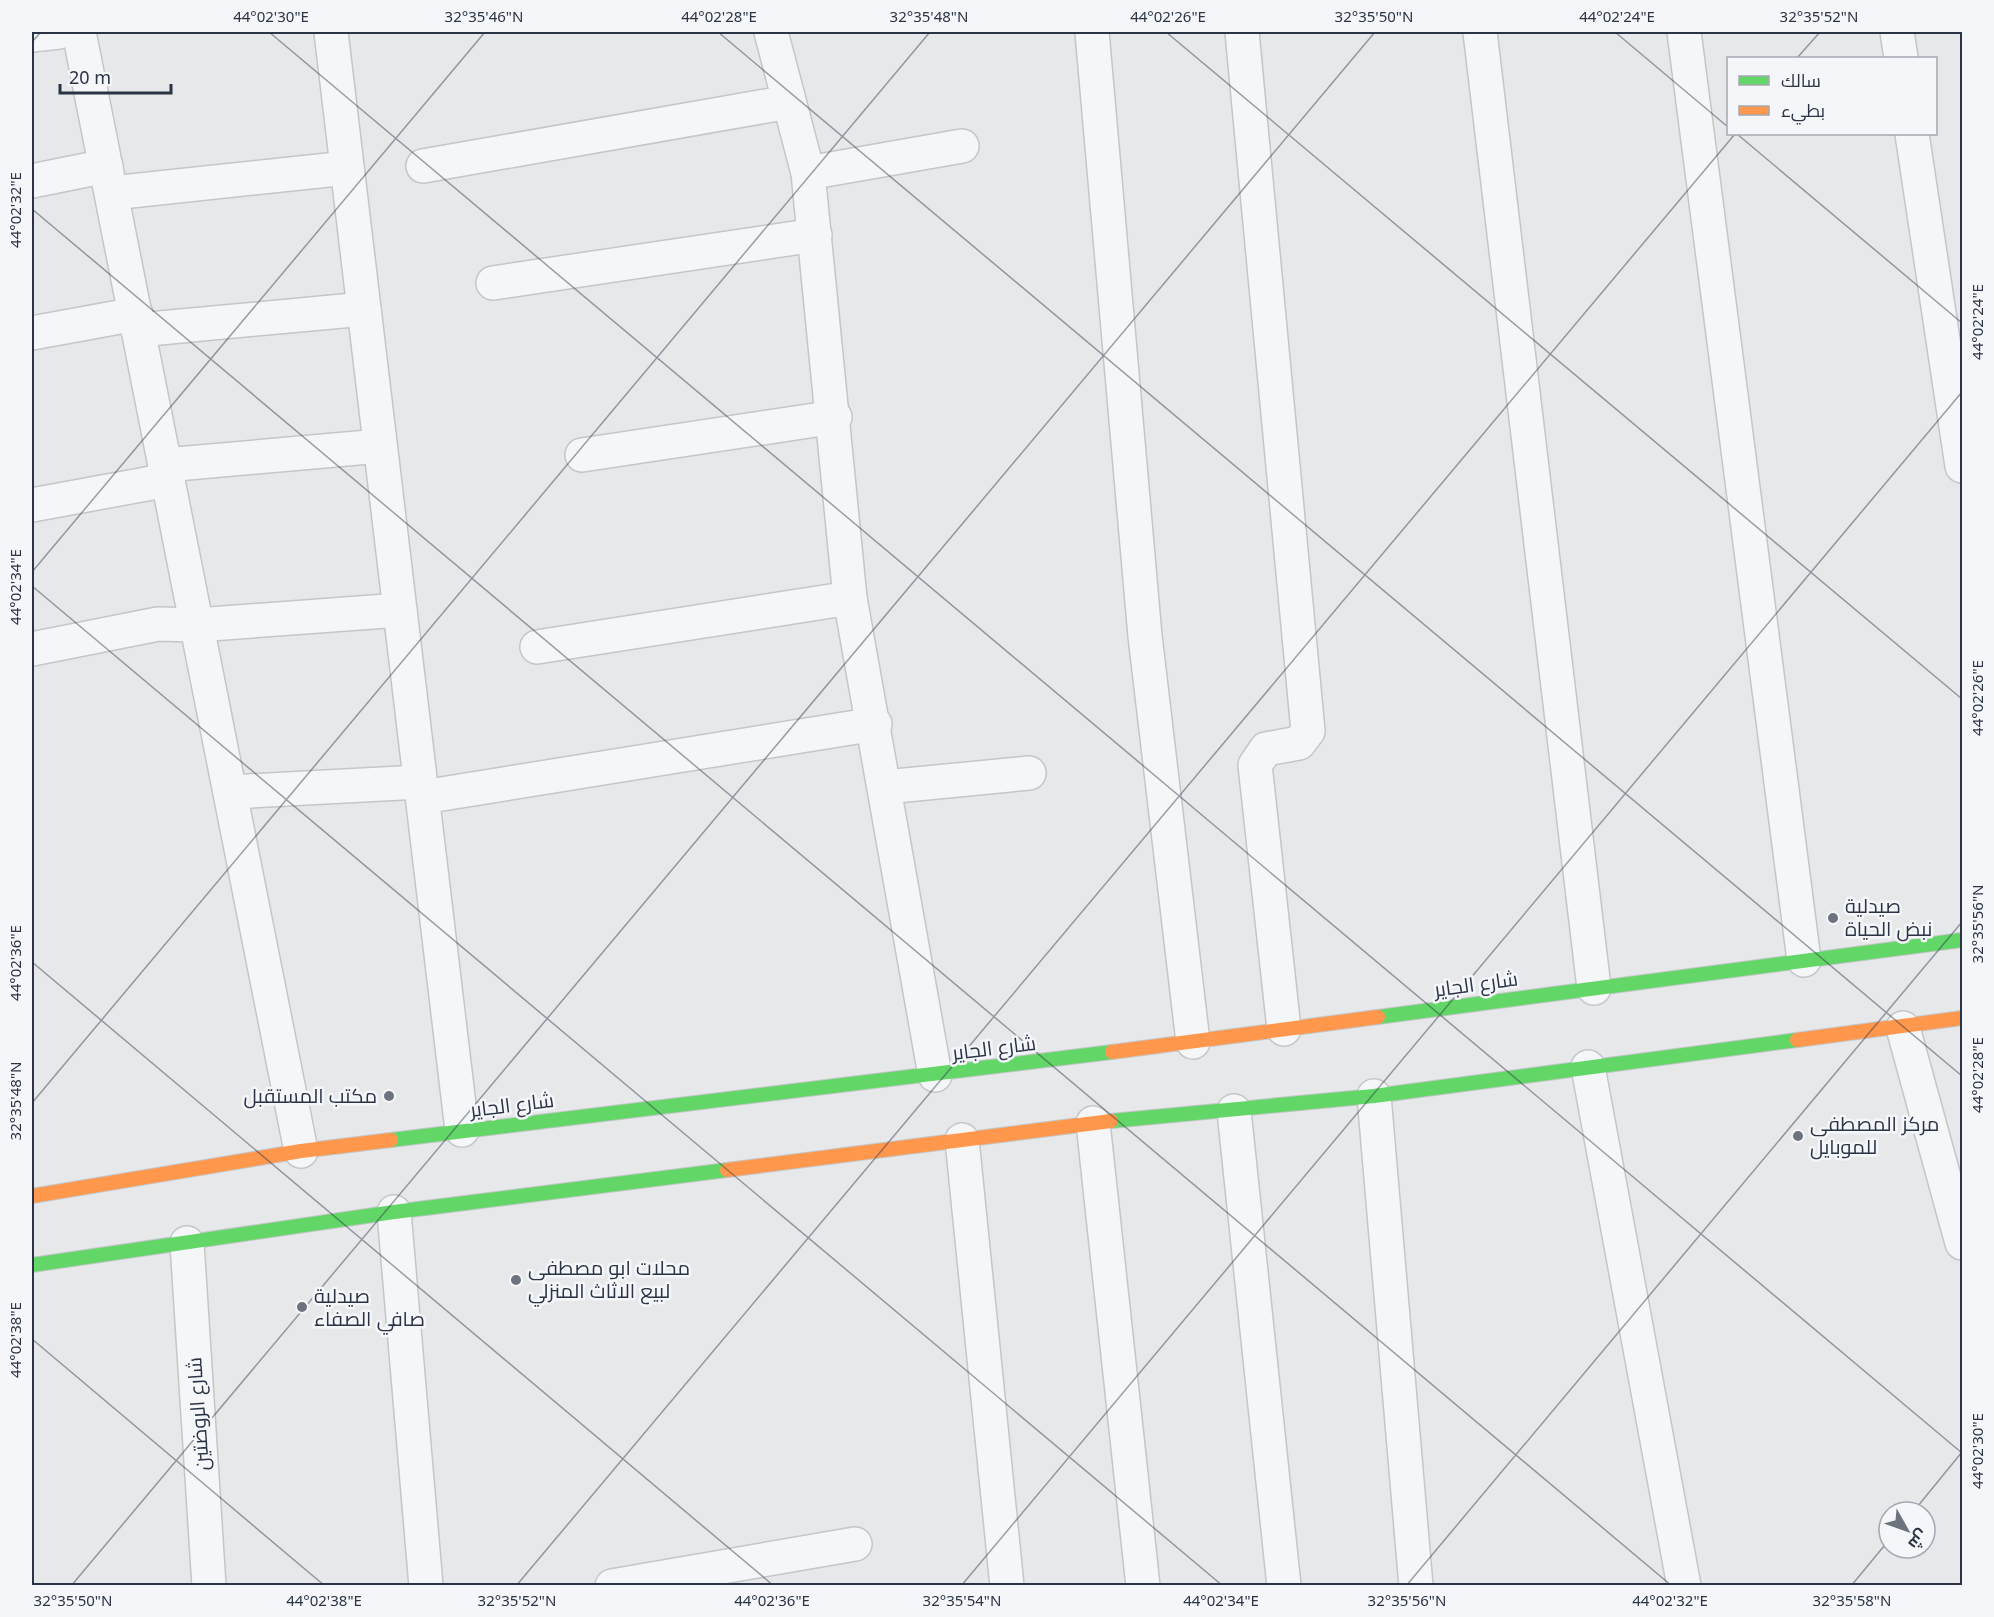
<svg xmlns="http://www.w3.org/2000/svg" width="1994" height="1617" font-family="'Noto Sans',Cairo,sans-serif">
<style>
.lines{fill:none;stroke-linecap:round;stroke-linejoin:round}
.street-casing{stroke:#c4c6c8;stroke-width:36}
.fast-casing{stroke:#c4c6c8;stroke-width:16}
.slow-casing{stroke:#c4c6c8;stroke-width:16}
.street{stroke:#f5f6f7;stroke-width:33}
.fast{stroke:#63d668;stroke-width:14}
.slow{stroke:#ff974d;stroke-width:14}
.ticks{fill:none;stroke:#2b3445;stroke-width:1.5;stroke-opacity:0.45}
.poi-dot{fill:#6c737f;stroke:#f4f6f9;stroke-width:2}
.labels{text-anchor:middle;stroke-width:5;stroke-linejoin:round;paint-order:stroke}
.poi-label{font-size:20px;fill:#2b3445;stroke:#f4f6f9;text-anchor:start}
.street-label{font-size:20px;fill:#2b3445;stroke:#f4f6f9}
.neatline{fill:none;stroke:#2b3445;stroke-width:2}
.ticks-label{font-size:15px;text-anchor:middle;fill:#2b3445}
</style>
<rect width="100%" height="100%" fill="#e6e8ea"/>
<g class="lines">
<!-- street casing -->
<g class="street-casing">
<g id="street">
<path d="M79 32 301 1151"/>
<path d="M331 32 462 1130"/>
<path d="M771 32 808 173"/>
<path d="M1092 32 1145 636 1193 1042"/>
<path d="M1242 32 1308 731 1299 743 1266 749 1255 765 1284 1029"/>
<path d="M1480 32 1594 988"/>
<path d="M1684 32 1804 960"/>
<path d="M1897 32 1901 58"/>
<path d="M32 35 59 32"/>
<path d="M1912 134 1962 466"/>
<path d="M423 166 789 102"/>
<path d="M32 181 106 166"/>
<path d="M112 193 347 168"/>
<path d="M493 283 815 235"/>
<path d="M138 330 364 309"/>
<path d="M32 333 136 314"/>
<path d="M582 455 835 417"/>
<path d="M165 465 380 446"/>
<path d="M32 505 168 480"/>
<path d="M537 647 850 598"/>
<path d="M32 649 158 624 197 625 400 610"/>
<path d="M885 787 1029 773"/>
<path d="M230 792 420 782"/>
<path d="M423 797 875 724"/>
<path d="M1903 1028 1962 1243"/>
<path d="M1588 1067 1684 1586"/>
<path d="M935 1075 850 598 808 173 962 146"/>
<path d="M1374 1096 1416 1586"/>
<path d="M1234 1111 1284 1586"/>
<path d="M1093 1123 1143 1586"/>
<path d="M962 1140 1007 1586"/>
<path d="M394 1212 426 1586"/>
<path d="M187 1243 209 1586"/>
<path d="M612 1586 855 1544"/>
</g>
</g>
<!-- fast casing -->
<g class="fast-casing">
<g id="fast">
<path d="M1378 1017 1962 940"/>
<path d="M1111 1121 1374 1096 1797 1040"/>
<path d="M391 1140 1112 1052"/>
<path d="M32 1265 394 1212 727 1170"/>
</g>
</g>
<!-- slow casing -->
<g class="slow-casing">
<g id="slow">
<path d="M1797 1040 1962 1018"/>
<path d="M1112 1052 1378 1017"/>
<path d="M727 1170 1111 1121"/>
<path d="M32 1196 301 1151 391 1140"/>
</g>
</g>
<!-- street -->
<use href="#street" class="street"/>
<!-- fast -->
<use href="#fast" class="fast"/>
<!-- slow -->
<use href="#slow" class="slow"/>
</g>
<!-- ticks -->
<path class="ticks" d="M269 32 1962 1453M718 32 1962 1076M1166 32 1962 699M1615 32 1728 127M32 42 41 32M1797 58 1820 32M1737 134 1962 323M32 209 1672 1586M32 572 485 32M32 586 1223 1586M32 962 774 1586M32 1103 930 32M32 1339 325 1586M1913 1512 1962 1452M71 1586 1375 32M516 1586 1735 134M961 1586 1962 392M1406 1586 1962 922M1851 1586 1889 1540"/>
<!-- markers -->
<g class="poi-dot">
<circle cx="1833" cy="918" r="6"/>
<circle cx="389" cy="1096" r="6"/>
<circle cx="1798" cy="1136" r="6"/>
<circle cx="516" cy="1280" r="6"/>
<circle cx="302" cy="1307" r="6"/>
</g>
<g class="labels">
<!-- poi labels -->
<g class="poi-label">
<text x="1845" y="913">صيدلية<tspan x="1845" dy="23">نبض الحياة</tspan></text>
<text x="377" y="1103" text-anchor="end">مكتب المستقبل</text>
<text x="1810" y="1131">مركز المصطفى<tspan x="1810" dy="23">للموبايل</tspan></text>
<text x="528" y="1275">محلات ابو مصطفى<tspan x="528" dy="23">لبيع الاثاث المنزلي</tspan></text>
<text x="314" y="1303">صيدلية<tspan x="314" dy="23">صافي الصفاء</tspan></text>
</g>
<!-- street labels -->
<g class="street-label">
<text transform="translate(1476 984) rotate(-8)" y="7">شارع الجاير</text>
<text transform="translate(994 1048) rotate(-7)" y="7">شارع الجاير</text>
<text transform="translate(512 1105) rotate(-7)" y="7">شارع الجاير</text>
<text transform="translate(198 1414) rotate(-94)" y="7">شارع الروضتين</text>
</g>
</g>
<!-- border -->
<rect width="1994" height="1617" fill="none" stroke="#f4f6f9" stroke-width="66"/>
<!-- legend -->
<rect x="1727" y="57" width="210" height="78" fill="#f4f6f9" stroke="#a4a8b1" stroke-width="1.5"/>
<rect x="1739" y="76" width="30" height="9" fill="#63d668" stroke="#a4a8b1" stroke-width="1.5"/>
<text x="1781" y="87" font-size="18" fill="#2b3445">سالك</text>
<rect x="1739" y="106" width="30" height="9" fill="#ff974d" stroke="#a4a8b1" stroke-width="1.5"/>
<text x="1781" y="117" font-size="18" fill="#2b3445">بطيء</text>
<!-- north arrow -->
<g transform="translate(1907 1530) rotate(130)"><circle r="28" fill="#f4f6f9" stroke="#a4a8b1" stroke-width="1.5"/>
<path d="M0-4.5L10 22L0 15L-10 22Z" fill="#6c737f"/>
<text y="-9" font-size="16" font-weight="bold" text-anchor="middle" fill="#2b3445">ش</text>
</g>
<!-- scale -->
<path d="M60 84v9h111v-9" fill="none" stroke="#2b3445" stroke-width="3"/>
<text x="69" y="84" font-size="18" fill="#2b3445" stroke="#f4f6f9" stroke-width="4.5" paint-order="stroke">20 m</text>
<rect x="33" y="33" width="1928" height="1551" class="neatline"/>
<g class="ticks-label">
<text x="271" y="22">44°02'30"E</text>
<text x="484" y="22">32°35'46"N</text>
<text x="719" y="22">44°02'28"E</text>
<text x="929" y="22">32°35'48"N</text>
<text x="1168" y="22">44°02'26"E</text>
<text x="1374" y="22">32°35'50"N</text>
<text x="1617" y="22">44°02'24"E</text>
<text x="1819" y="22">32°35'52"N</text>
<text transform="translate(16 210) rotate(-90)" y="5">44°02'32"E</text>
<text transform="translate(1978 322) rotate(-90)" y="5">44°02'24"E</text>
<text transform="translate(16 587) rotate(-90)" y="5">44°02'34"E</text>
<text transform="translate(1978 698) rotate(-90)" y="5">44°02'26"E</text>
<text transform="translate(1978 924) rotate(-90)" y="5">32°35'56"N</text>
<text transform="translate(16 963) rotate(-90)" y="5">44°02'36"E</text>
<text transform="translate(1978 1075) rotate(-90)" y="5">44°02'28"E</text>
<text transform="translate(16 1101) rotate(-90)" y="5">32°35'48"N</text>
<text transform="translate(16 1340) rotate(-90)" y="5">44°02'38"E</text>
<text transform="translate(1978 1451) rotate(-90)" y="5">44°02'30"E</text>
<text x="73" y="1606">32°35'50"N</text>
<text x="324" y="1606">44°02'38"E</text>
<text x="517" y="1606">32°35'52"N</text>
<text x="772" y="1606">44°02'36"E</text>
<text x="962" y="1606">32°35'54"N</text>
<text x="1221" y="1606">44°02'34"E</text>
<text x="1407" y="1606">32°35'56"N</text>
<text x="1670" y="1606">44°02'32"E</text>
<text x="1852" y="1606">32°35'58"N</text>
</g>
</svg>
